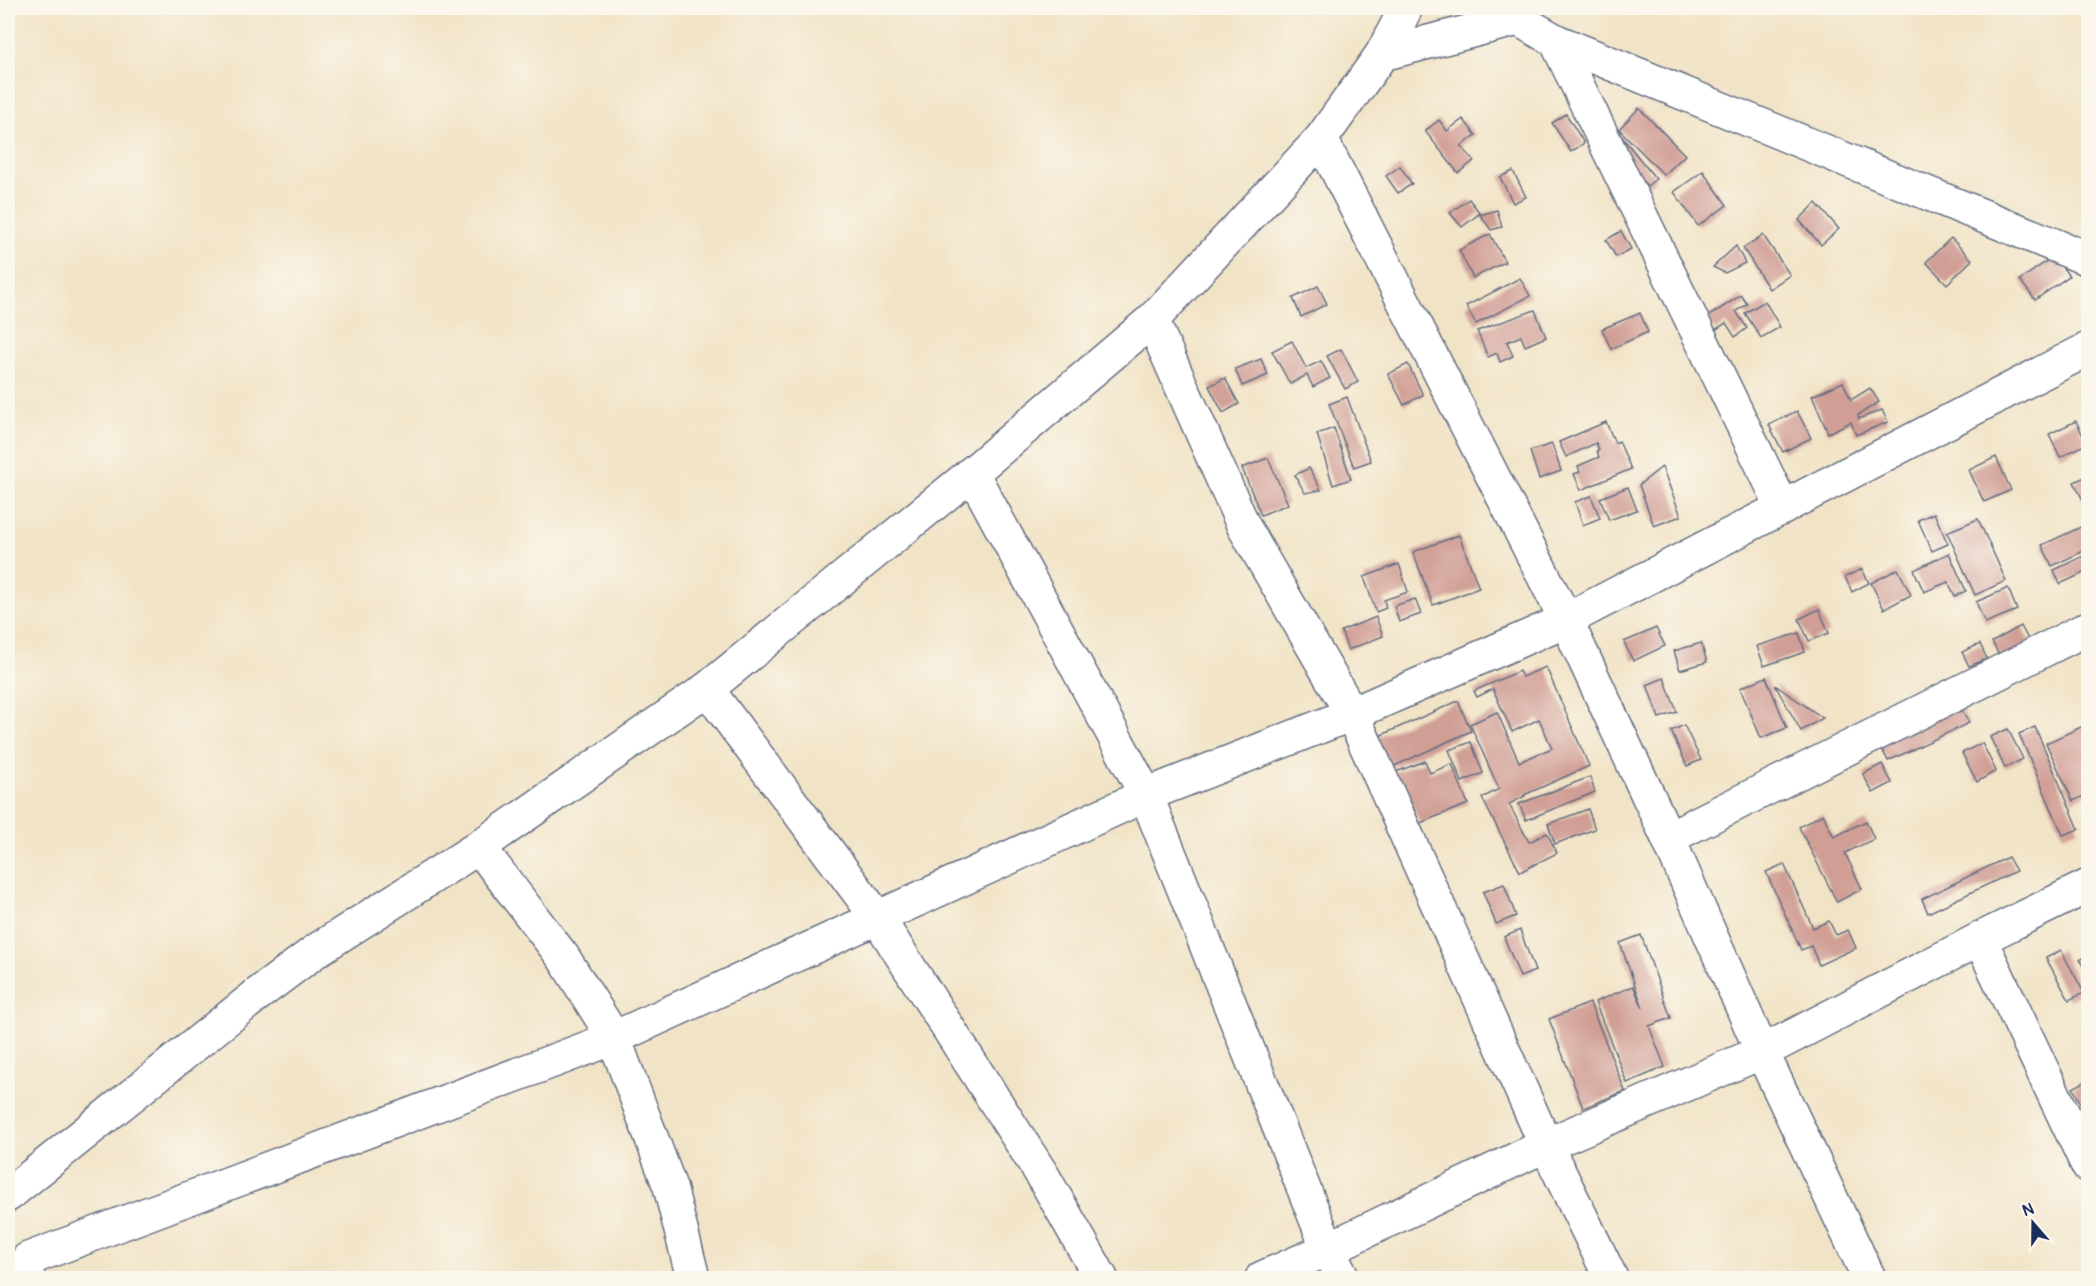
<svg xmlns="http://www.w3.org/2000/svg" width="2096" height="1286" font-family="Pangolin,sans-serif">
<style>
.building{fill:#d09e95}
.lines{fill:none;stroke-linecap:round;stroke-linejoin:round}
.minor-casing{stroke:#666e82;stroke-width:36}
.minor{stroke:#fff;stroke-width:33}
</style>
<rect width="100%" height="100%" fill="#fbf7ec"/>
<filter id="ink" filterUnits="userSpaceOnUse"><feTurbulence type="fractalNoise" baseFrequency=".0167" numOctaves="2"/><feDisplacementMap in="SourceGraphic" scale="12" xChannelSelector="R" yChannelSelector="G"/><feConvolveMatrix kernelMatrix="1 2 1 2 8 2 1 2 1" color-interpolation-filters="sRGB"/></filter>
<filter id="wash" filterUnits="userSpaceOnUse"><feTurbulence type="fractalNoise" baseFrequency=".008" numOctaves="4" result="noise"/><feDisplacementMap in="SourceGraphic" scale="24" xChannelSelector="R" yChannelSelector="G"/><feGaussianBlur stdDeviation="1.35" result="paint"/><feColorMatrix in="noise" values="0 0 0 0 0 0 0 0 0 0 0 0 0 0 0 0 0 1.4 0 .05"/><feComposite in="paint" operator="in"/></filter>
<g filter="url(#wash)">
<rect width="100%" height="100%" fill="#f1e3c6"/>
<g id="blocks">
<!-- building -->
<g class="building">
<path d="M1639 108 1685 155 1664 175 1619 129Z"/>
<path d="M1566 114 1584 143 1571 152 1552 123Z"/>
<path d="M1463 119 1476 135 1461 146 1474 161 1458 173 1425 131 1439 120 1447 131Z"/>
<path d="M1617 131 1656 179 1647 186 1608 138Z"/>
<path d="M1400 166 1412 184 1398 193 1386 176Z"/>
<path d="M1513 171 1526 197 1513 203 1500 177Z"/>
<path d="M1703 171 1727 205 1698 226 1674 192Z"/>
<path d="M1469 199 1480 213 1462 227 1450 213Z"/>
<path d="M1816 203 1839 229 1821 245 1799 220Z"/>
<path d="M1497 210 1502 227 1491 230 1480 215Z"/>
<path d="M1621 231 1631 249 1616 257 1606 240Z"/>
<path d="M1490 234 1505 262 1473 278 1459 250Z"/>
<path d="M1763 235 1790 275 1769 289 1743 248Z"/>
<path d="M1951 238 1972 260 1947 284 1926 262Z"/>
<path d="M1736 246 1745 263 1725 273 1713 267Z"/>
<path d="M2054 256 2069 276 2035 300 2020 280Z"/>
<path d="M1520 278 1530 296 1476 324 1466 306Z"/>
<path d="M1318 286 1327 304 1301 317 1293 298Z"/>
<path d="M1741 295 1747 304 1736 311 1747 328 1735 337 1726 323 1715 330 1706 318Z"/>
<path d="M1765 301 1780 327 1761 338 1745 313Z"/>
<path d="M1535 310 1546 337 1525 346 1521 336 1507 342 1513 356 1500 362 1497 353 1488 357 1477 331Z"/>
<path d="M1640 313 1648 332 1611 349 1602 329Z"/>
<path d="M1292 341 1306 368 1321 361 1330 378 1313 387 1307 375 1290 384 1272 351Z"/>
<path d="M1341 349 1358 382 1345 389 1327 356Z"/>
<path d="M1261 359 1268 375 1242 386 1235 369Z"/>
<path d="M1408 364 1423 395 1404 405 1388 374Z"/>
<path d="M1225 378 1239 404 1223 413 1209 386Z"/>
<path d="M1843 382 1851 400 1870 388 1879 402 1858 415 1859 419 1882 410 1888 422 1856 435 1851 422 1828 433 1812 396Z"/>
<path d="M1347 397 1371 461 1354 467 1329 404Z"/>
<path d="M1797 411 1811 438 1783 452 1769 425Z"/>
<path d="M2076 421 2087 444 2060 457 2049 434Z"/>
<path d="M1606 422 1615 443 1619 441 1631 469 1581 490 1574 474 1580 472 1578 466 1599 457 1597 451 1599 450 1596 443 1566 457 1559 442Z"/>
<path d="M1334 428 1351 479 1333 485 1317 434Z"/>
<path d="M1552 444 1561 471 1539 479 1530 451Z"/>
<path d="M1996 457 2011 490 1984 502 1969 470Z"/>
<path d="M1268 458 1288 504 1261 515 1242 468Z"/>
<path d="M1662 467 1681 516 1654 526 1639 485Z"/>
<path d="M1309 468 1321 490 1305 493 1295 475Z"/>
<path d="M2087 476 2088 500 2084 502 2074 482Z"/>
<path d="M1628 487 1637 510 1609 520 1600 498Z"/>
<path d="M1591 496 1600 518 1583 525 1575 502Z"/>
<path d="M1934 513 1948 544 1932 551 1918 520Z"/>
<path d="M1978 519 2006 581 1975 595 1947 532Z"/>
<path d="M2083 526 2088 538V549L2052 566 2042 545Z"/>
<path d="M1459 535 1479 588 1433 605 1413 552Z"/>
<path d="M1949 553 1966 591 1955 596 1948 582 1924 592 1914 570Z"/>
<path d="M2088 554V571L2060 584 2054 570Z"/>
<path d="M1399 564 1408 592 1384 600 1386 608 1376 612 1364 577Z"/>
<path d="M1862 569 1869 583 1852 592 1845 577Z"/>
<path d="M1898 569 1911 595 1884 609 1871 583Z"/>
<path d="M2008 588 2017 610 1985 623 1976 602Z"/>
<path d="M1415 599 1421 614 1399 622 1394 606Z"/>
<path d="M1819 609 1829 633 1809 641 1799 619Z"/>
<path d="M1376 617 1383 636 1348 650 1341 631Z"/>
<path d="M2021 626 2033 649 2004 664 1992 642Z"/>
<path d="M1656 628 1665 646 1633 661 1624 642Z"/>
<path d="M1799 633 1805 652 1764 666 1757 646Z"/>
<path d="M1701 643 1707 662 1680 670 1674 651Z"/>
<path d="M1980 644 1987 659 1969 666 1962 652Z"/>
<path d="M1546 667 1589 766 1524 795 1525 796 1509 804 1529 842 1547 833 1557 853 1520 872 1482 798 1499 789 1470 724 1497 712 1519 762 1552 748 1539 719 1512 732 1493 689 1477 697 1474 691 1519 671 1522 677Z"/>
<path d="M1766 677 1787 728 1761 738 1740 688Z"/>
<path d="M1664 678 1677 712 1659 718 1647 685Z"/>
<path d="M1775 685 1823 718 1801 731Z"/>
<path d="M1458 701 1471 731 1390 768 1377 737Z"/>
<path d="M1959 704 1969 723 1888 761 1879 743Z"/>
<path d="M2088 724V794L2073 801 2046 743Z"/>
<path d="M1684 725 1701 760 1687 766 1671 731Z"/>
<path d="M2035 727 2079 829 2063 835 2019 734Z"/>
<path d="M2008 729 2023 759 2005 768 1990 737Z"/>
<path d="M1471 742 1483 773 1462 782 1449 750Z"/>
<path d="M1982 743 1996 771 1977 782 1962 753Z"/>
<path d="M1425 761 1430 773 1452 764 1468 804 1420 823 1408 796 1402 798 1393 773Z"/>
<path d="M1882 764 1892 783 1873 793 1863 774Z"/>
<path d="M1590 777 1595 792 1526 820 1519 804Z"/>
<path d="M1588 809 1595 829 1555 844 1548 824Z"/>
<path d="M1823 814 1834 837 1866 821 1874 839 1845 853 1862 889 1837 902 1799 827Z"/>
<path d="M2008 857 2016 871 1928 913 1922 899Z"/>
<path d="M1784 864 1813 928 1829 921 1836 935 1848 930 1856 948 1819 965 1811 946 1801 950 1766 872Z"/>
<path d="M1504 884 1516 916 1496 924 1483 892Z"/>
<path d="M1520 930 1535 971 1520 977 1504 937Z"/>
<path d="M1641 935 1671 1018 1649 1026 1665 1067 1627 1083 1595 1002 1633 986 1643 1008 1620 943Z"/>
<path d="M2061 950 2084 993 2069 1000 2046 958Z"/>
<path d="M2088 955V976L2080 960Z"/>
<path d="M1590 1003 1625 1091 1583 1108 1549 1019Z"/>
<path d="M2088 1080V1117L2073 1088Z"/>
</g>
</g>
</g>
<g filter="url(#ink)">
<use href="#blocks" fill-opacity="0" stroke="#666e82" stroke-width="1.5"/>
<g class="lines">
<!-- minor casing -->
<g class="minor-casing">
<g id="minor">
<path d="M1508 8 1518 19 1556 41 2088 259"/>
<path d="M1556 41 1783 508"/>
<path d="M1382 54 1518 19"/>
<path d="M1321 139 1566 620 1668 838 1762 1052 1869 1278"/>
<path d="M1152 320 1244 527 1352 714 1546 1145 1611 1278"/>
<path d="M972 473 1146 795 1328 1249 1343 1278"/>
<path d="M707 689 877 917 1043 1176 1101 1278"/>
<path d="M1668 838 2088 628"/>
<path d="M479 847 563 957 614 1038 670 1187 693 1278"/>
<path d="M1980 939 2088 1166"/>
<path d="M8 1195 258 994 317 950 479 847 707 689 972 473 1152 320 1321 139 1382 54 1406 8"/>
<path d="M27 1278 28 1259 614 1038 1146 795 1352 714 1566 620 2088 349"/>
<path d="M1262 1278 1328 1249 1546 1145 1762 1052 1980 939 2088 886"/>
</g>
</g>
<!-- minor -->
<use href="#minor" class="minor"/>
</g>
</g>
<!-- margin -->
<rect width="2096" height="1286" fill="none" stroke="#fbf7ec" stroke-width="30"/>
<!-- north arrow -->
<g transform="translate(2033 1223) rotate(340)" stroke="#fbf7ec" stroke-width="4.5" paint-order="stroke">
<path d="M0-4.5L10 22L0 15L-10 22Z" fill="#1b2f5e"/>
<text y="-9" font-size="16" font-weight="bold" text-anchor="middle" fill="#1b2f5e">N</text>
</g>
</svg>
